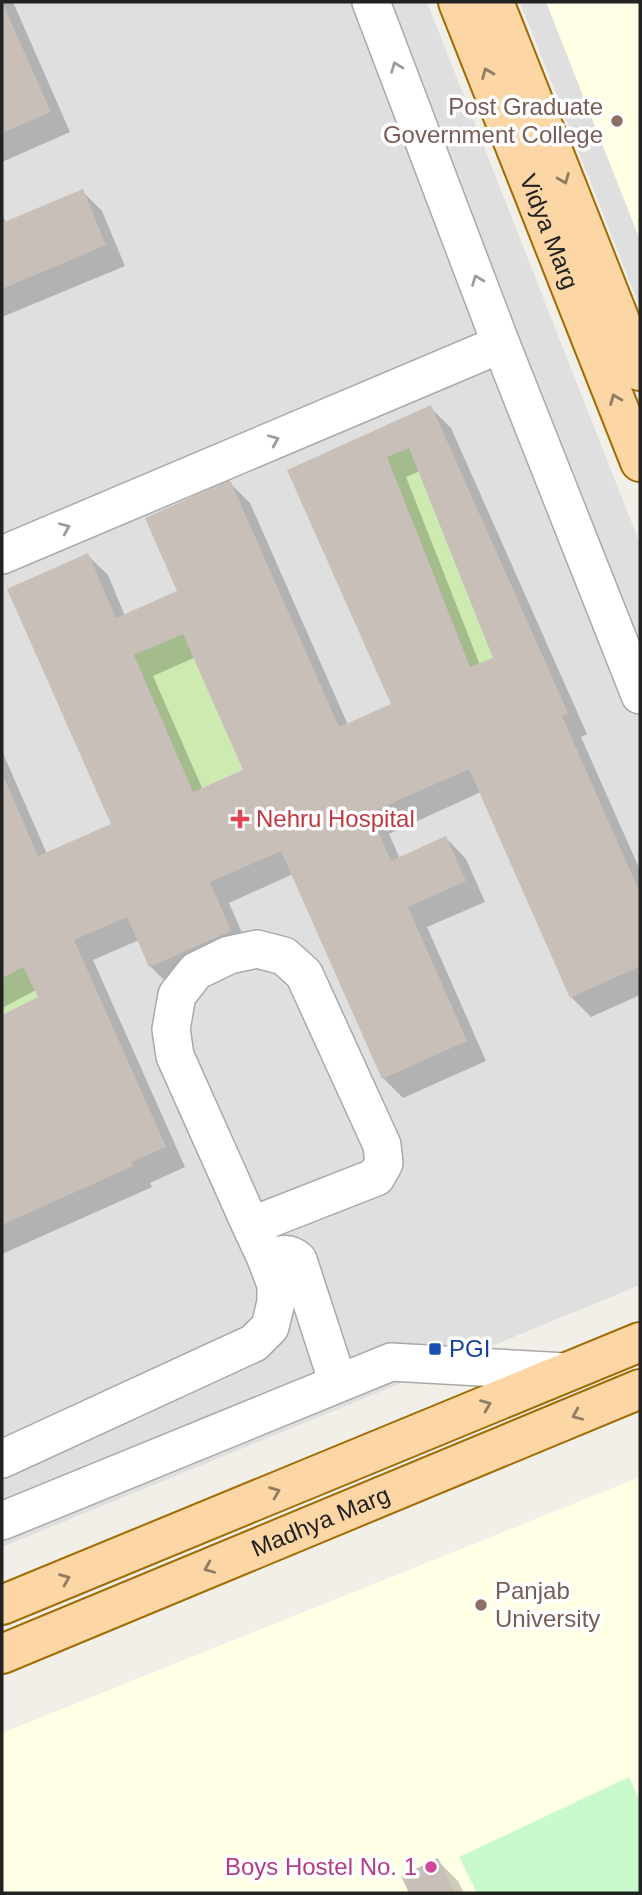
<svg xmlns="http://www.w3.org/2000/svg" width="642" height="1895" font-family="Helvetica,sans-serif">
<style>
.residential{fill:#e0dfdf}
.education{fill:#ffffe5}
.grass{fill:#cdebb0}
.park{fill:#c8facc}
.shadow{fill:#0003;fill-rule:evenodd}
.building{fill:#c7bfb8;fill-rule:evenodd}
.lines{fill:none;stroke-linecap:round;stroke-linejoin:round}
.minor-casing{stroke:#a9a9a9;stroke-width:40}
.major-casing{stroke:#a06b00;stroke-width:42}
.minor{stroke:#fff;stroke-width:37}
.major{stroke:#fcd6a4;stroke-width:38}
.oneway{stroke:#9c9c9c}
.oneway2{stroke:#8f7c63}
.education-dot{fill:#8d6e63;stroke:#fff;stroke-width:2.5}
.health-dot{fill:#e0444e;stroke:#fff;stroke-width:2.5}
.transit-dot{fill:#1a4fb4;stroke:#fff;stroke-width:2.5}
.hotel-dot{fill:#d1479c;stroke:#fff;stroke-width:2.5}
.labels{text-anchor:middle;stroke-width:7;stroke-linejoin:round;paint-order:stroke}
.education-label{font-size:24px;fill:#785e54;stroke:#fff;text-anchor:end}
.street-label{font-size:24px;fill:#222;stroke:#fff}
.health-label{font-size:24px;fill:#be3a42;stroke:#fff;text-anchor:start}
.transit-label{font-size:24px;fill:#164399;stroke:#fff;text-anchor:start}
.hotel-label{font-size:24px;fill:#b23c85;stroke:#fff;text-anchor:end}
</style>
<rect width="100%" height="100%" fill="#f2efe9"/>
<!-- residential -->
<g class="residential">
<path d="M2 2H427L640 544V1285L2 1547Z"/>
<path d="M520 2H640V308Z"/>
</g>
<!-- education -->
<g class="education">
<path d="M546 2H640V240Z"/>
<path d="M640 1477V1893H2V1733Z"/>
</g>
<!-- grass -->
<g class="grass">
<path d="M409 448 493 658 470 667 387 457Z"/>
<path d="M183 634 243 770 193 792 134 655Z"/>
<path d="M23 967 38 997 2 1015V978Z"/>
</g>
<!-- park -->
<path class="park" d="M629 1777 640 1801V1893H477L459 1857Z"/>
<!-- shadow -->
<g class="shadow">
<path d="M2 2H13L70 132 2 162Z"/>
<path d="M82 191 102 211 125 266 2 317V214L6 223Z"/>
<path d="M431 408 451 428 587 734 581 737 640 870V995L591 1017 571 997 481 792 389 834 400 859 446 838 466 859 485 902 427 927 486 1061 403 1098 383 1078 293 874 229 903 250 951 171 987 150 966 139 940 93 960 185 1167 150 1183 152 1187 2 1254V1017L40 997 36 990 2 1008V751L47 854 113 825 87 555 108 575 125 616 180 591 229 482 250 503 348 725 393 704 290 471ZM420 471 495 659 480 665 406 477ZM196 657 245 771 203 790 153 676Z"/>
<path d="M437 1860 458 1881 464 1893H411L403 1877Z"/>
</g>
<!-- building -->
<g class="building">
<path d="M2 2 51 112 2 133Z"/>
<path d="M83 189 106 245 2 289V223Z"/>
<path d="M431 405 568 713 562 716 640 893V966L570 998 469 769 370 813 391 861 446 836 466 881 408 907 467 1041 382 1079 281 851 210 882 231 931 149 967 127 917 74 940 166 1147 131 1162 133 1166 2 1225V1015L38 997 23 967 2 978V773L38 856 111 824 7 589 88 553 116 618 177 591 145 518 230 480 339 727 391 704 287 470ZM409 448 493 658 470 667 387 457ZM183 634 243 770 193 792 134 655Z"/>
<path d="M438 1858 455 1893H409L401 1876Z"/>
</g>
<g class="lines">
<!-- minor casing -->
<g class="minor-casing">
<g id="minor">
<path d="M371 2 501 344 640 695"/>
<path d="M2 555 501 344"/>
<path d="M266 1258C279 1255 288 1251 298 1260L338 1383"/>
<path d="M2 1459 254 1343 270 1327 276 1302V1285L266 1258 251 1226 376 1177 384 1163 382 1145 304 974 284 956 257 949 229 955 196 971 177 995 171 1029 175 1056 251 1226"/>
<path d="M2 1521 391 1362 566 1372"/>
</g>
</g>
<!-- major casing -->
<g class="major-casing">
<g id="major">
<path id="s1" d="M458 2 640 462"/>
<path d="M494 2 640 371"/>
<path d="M2 1605 640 1342"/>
<path id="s2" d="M2 1654 640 1389"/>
</g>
</g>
<!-- minor -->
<use href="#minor" class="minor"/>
<!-- major -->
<use href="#major" class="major"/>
</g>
<!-- one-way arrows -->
<defs><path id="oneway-chevron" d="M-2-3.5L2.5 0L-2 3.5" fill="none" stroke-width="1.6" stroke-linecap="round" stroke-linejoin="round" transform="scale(1.75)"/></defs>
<g class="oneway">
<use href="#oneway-chevron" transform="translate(396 67) rotate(-111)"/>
<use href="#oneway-chevron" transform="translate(477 280) rotate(-111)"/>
<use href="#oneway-chevron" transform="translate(274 440) rotate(-23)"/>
<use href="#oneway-chevron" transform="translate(65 528) rotate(-23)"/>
</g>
<g class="oneway2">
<use href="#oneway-chevron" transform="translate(487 73) rotate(-112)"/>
<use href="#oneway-chevron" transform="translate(564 179) rotate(68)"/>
<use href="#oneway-chevron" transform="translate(615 399) rotate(-112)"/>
<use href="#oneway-chevron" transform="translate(486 1405) rotate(-22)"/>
<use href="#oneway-chevron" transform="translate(577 1415) rotate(157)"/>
<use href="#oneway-chevron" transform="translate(275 1492) rotate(-22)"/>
<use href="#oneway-chevron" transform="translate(209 1568) rotate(157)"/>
<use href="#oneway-chevron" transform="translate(65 1579) rotate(-22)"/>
</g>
<!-- markers -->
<g class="education-dot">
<circle cx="617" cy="121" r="7"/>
<circle cx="481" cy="1605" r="7"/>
</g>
<path class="health-dot" d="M236.5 808.5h7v7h7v7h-7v7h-7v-7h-7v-7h7z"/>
<rect class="transit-dot" x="428" y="1342" width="14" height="14" rx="3.5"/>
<circle class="hotel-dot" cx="431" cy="1867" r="7"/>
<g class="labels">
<!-- education labels -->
<g class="education-label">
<text x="603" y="115">Post Graduate<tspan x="603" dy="28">Government College</tspan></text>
<text x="495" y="1599" text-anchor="start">Panjab<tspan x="495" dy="28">University</tspan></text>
</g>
<!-- street labels -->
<g class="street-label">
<text dy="8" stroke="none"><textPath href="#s1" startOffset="247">Vidya Marg</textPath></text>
<text dy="8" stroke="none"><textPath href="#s2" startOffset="345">Madhya Marg</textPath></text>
</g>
<!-- health labels -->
<g class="health-label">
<text x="256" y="827">Nehru Hospital</text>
</g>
<!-- transit labels -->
<g class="transit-label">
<text x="449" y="1357">PGI</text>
</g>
<!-- hotel labels -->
<g class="hotel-label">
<text x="417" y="1875">Boys Hostel No. 1</text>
</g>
</g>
<!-- border -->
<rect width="642" height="1895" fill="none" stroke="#222222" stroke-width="7"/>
</svg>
